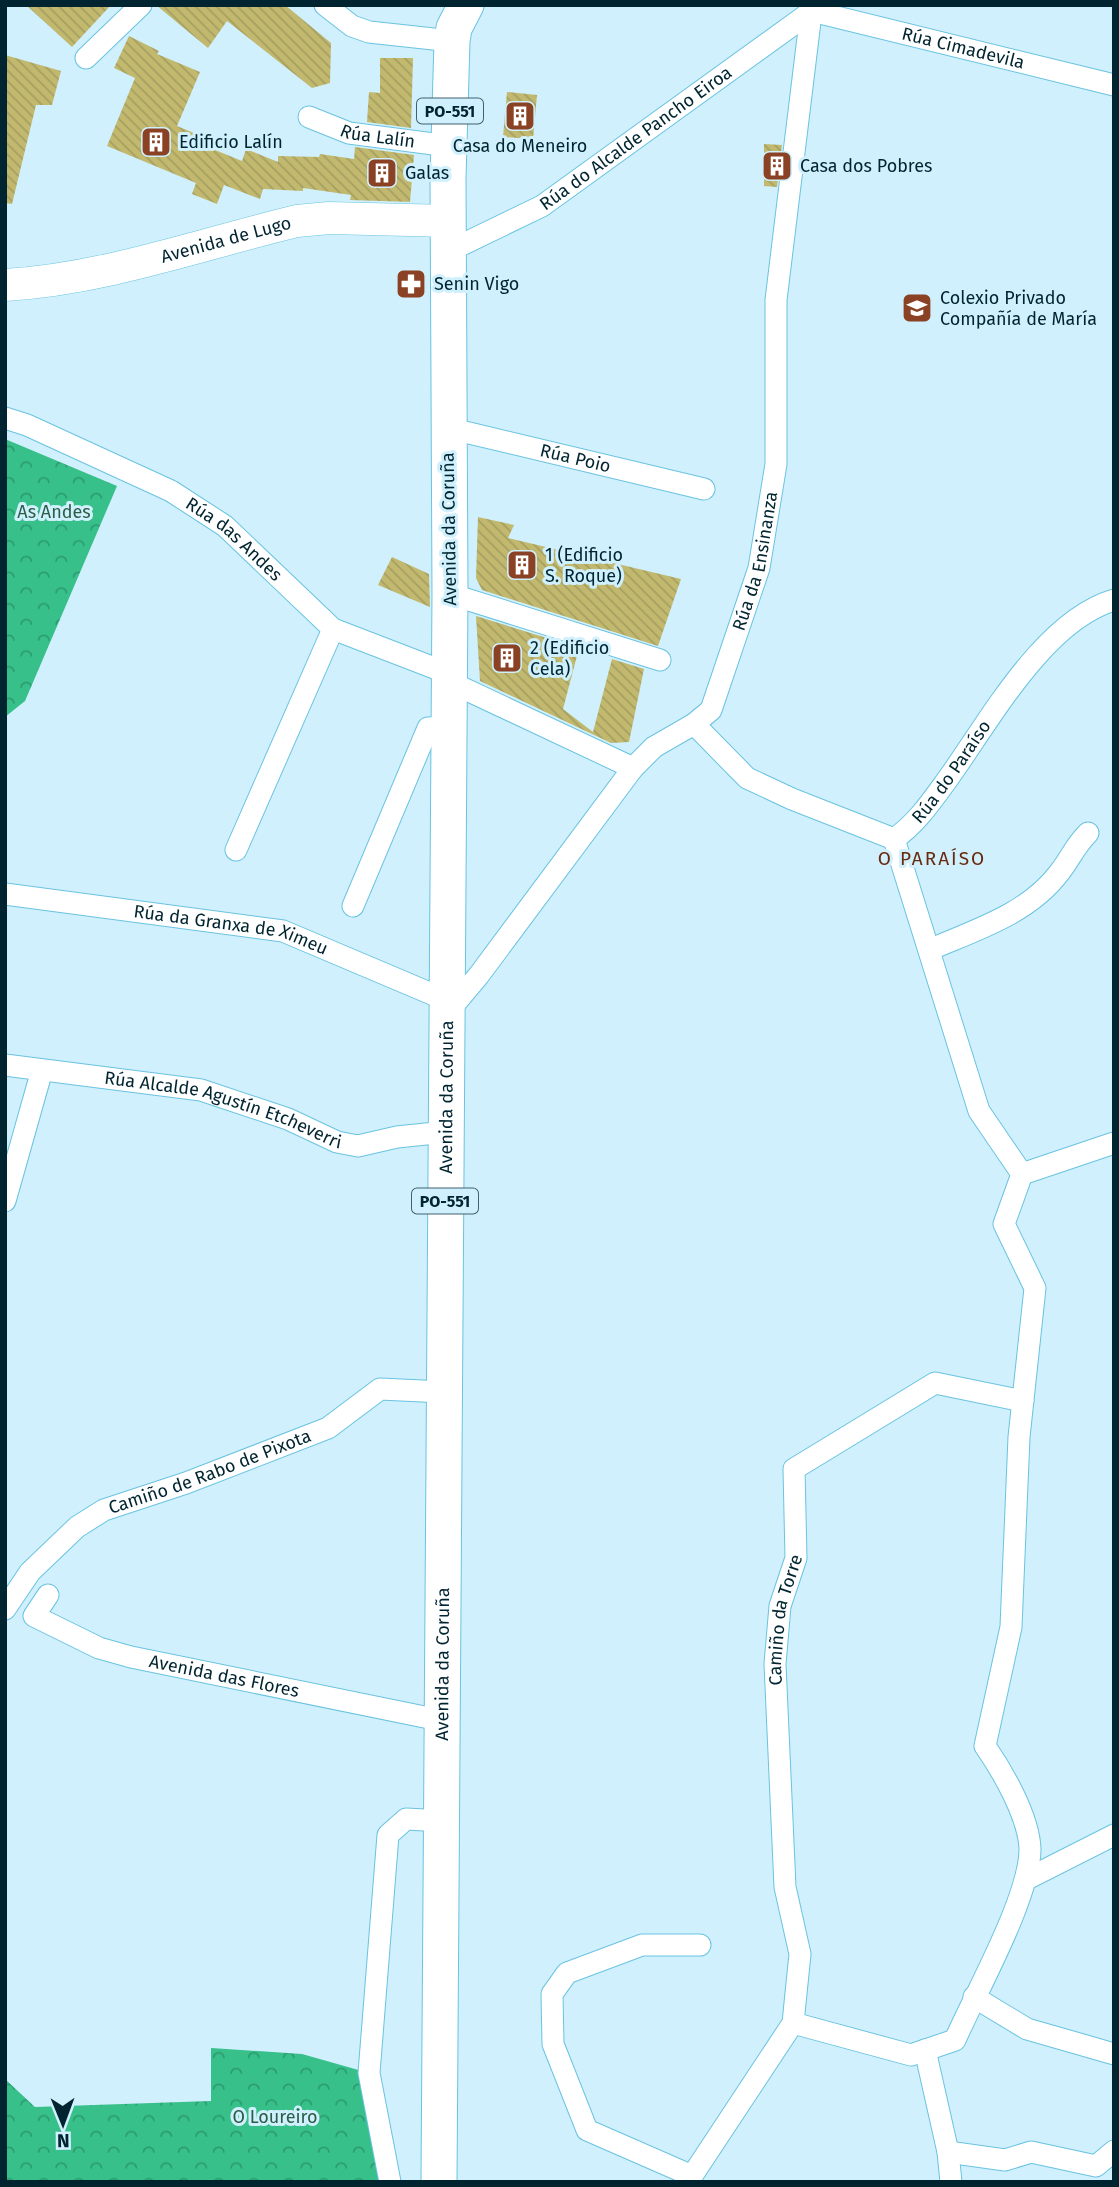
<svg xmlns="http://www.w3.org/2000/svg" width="1119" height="2187" font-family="'Fira Sans',sans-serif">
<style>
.forest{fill:url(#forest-crowns)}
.building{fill:url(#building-back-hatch)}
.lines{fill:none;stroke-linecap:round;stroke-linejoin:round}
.street-casing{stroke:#6ac3e1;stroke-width:23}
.secondary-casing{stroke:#6ac3e1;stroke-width:33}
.primary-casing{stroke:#6ac3e1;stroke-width:37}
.street{stroke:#fff;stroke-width:21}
.secondary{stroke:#fff;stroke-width:32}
.primary{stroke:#fff;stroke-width:35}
.labels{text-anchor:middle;stroke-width:6;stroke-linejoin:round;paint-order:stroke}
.shield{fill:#cff0fc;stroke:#3e626e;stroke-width:2}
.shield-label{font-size:16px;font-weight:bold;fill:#002531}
.street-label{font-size:18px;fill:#002531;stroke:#cff0fc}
.poi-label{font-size:18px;fill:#002531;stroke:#cff0fc;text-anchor:start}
.park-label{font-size:18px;fill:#2a5e46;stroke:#cff0fc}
.neighbourhood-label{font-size:19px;letter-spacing:2px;fill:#69290c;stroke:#cff0fc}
</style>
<defs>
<pattern id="forest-crowns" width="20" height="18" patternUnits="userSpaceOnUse" patternTransform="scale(1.75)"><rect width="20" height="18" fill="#37c089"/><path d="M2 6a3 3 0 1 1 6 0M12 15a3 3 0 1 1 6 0" fill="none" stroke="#2c9c71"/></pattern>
<pattern id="building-back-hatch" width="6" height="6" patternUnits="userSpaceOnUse" patternTransform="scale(1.75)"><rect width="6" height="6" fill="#c2b96f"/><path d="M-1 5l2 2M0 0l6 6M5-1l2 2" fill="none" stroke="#a59f61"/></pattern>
</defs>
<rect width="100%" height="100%" fill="#cff0fc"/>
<!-- forest -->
<g class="forest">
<path d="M5 439 117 486 25 701 5 717Z"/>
<path d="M211 2048 302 2054 369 2073 390 2182H5V2079L35 2107 211 2101Z"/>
</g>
<!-- building -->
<g class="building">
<path d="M26 5H111L72 47Z"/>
<path d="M156 5H285L331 43 330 83 312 88 227 21 208 48Z"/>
<path d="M129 36 159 51 157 54 200 72 177 126 206 138 203 145 242 161 246 149 278 162V156L319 157 320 154 354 159 355 147 414 155 410 202 350 200 351 195 303 188V191L263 189 260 199 224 185 217 204 192 194 196 183 107 146 135 78 114 68Z"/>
<path d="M5 55 61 71 52 105H36L12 204 5 203Z"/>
<path d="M380 58H413L411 128 367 122 369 92 380 93Z"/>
<path d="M507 92 537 95 533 139 503 137Z"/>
<path d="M764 144 782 145 777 187 764 186Z"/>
<path d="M478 517 514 525 508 538 681 579 658 646 482 590 476 578Z"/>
<path d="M392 557 429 574 430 607 378 585Z"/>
<path d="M476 616 579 648 563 709 593 732 612 659 644 669 629 742 611 743 480 681Z"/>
</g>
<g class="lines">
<!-- street casing -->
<g class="street-casing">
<g id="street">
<path d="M325 5 352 26 369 32 452 41"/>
<path d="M86 58 141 5"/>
<path id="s1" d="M309 117 349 133 449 146"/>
<path id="s2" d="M449 251 542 206 812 11 1114 85"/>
<path id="s3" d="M5 418 27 425 171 491 225 526 333 629 450 674"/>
<path id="s4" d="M448 428 704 489"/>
<path d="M450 594 660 660"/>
<path d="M450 682 633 768"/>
<path d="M694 724 747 778 792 799 894 839"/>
<path id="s5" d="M894 839C916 824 931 802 947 780 989 722 1043 621 1114 600"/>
<path d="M236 850 333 629"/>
<path id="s6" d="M5 894 283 931 446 1000"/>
<path d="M353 906 428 728 449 727"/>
<path d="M929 950C975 930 1028 914 1059 873 1071 858 1074 847 1088 833"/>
<path id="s7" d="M448 1012 479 975 633 768 654 747 694 724 711 710 759 568 776 464V300L812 5"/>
<path id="s8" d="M5 1065 201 1090 288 1119 337 1142 358 1146 397 1137 445 1132"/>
<path d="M1022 1174 1114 1143"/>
<path d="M5 1201 42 1070"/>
<path id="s9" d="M48 1595 34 1616 99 1648 131 1657 444 1721"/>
<path id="s10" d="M5 1609 30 1572 77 1527 104 1510 186 1483 328 1428 380 1389 443 1392"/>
<path d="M1027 1879 1114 1835"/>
<path d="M974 1997 1027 2029 1114 2054"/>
<path d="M793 2023 911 2055 955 2040C976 1992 1030 1897 1030 1849 1029 1817 1003 1772 985 1746L1011 1627 1019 1437 1035 1288 1004 1224 1022 1174 979 1111 894 839"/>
<path d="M925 2050 948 2152 951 2182"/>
<path d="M948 2152 1005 2160 1031 2152 1096 2166 1114 2151"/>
<path d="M690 2175 587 2130 553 2044 552 1994 567 1973 642 1945H700"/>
<path d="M390 2182 369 2073 388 1835 406 1819 443 1821"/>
<path id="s11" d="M688 2182 793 2023 800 1954 785 1887 775 1664 780 1606 796 1558 794 1469 935 1383 1023 1401"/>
</g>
</g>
<!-- secondary casing -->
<g class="secondary-casing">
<g id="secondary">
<path id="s12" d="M5 285C105 279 201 244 297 221L329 218 449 221"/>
</g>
</g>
<!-- primary casing -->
<g class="primary-casing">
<g id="primary">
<path id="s13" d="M439 2182 450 594 448 178 452 41 454 28 466 5"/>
</g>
</g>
<!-- street -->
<use href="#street" class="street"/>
<!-- secondary -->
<use href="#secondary" class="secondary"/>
<!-- primary -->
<use href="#primary" class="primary"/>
</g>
<!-- icons -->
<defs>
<g id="building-square" transform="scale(1.575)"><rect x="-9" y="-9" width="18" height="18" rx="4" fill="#8a4124" stroke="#cff0fc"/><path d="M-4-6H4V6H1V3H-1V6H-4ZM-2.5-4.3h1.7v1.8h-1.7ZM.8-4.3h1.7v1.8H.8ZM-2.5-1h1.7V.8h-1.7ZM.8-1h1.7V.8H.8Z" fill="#fff"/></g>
<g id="pharmacy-square" transform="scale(1.575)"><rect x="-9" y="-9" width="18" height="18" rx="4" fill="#8a4124" stroke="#cff0fc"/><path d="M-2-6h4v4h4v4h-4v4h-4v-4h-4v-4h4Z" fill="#fff"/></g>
<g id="school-square" transform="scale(1.575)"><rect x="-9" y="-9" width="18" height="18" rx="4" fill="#8a4124" stroke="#cff0fc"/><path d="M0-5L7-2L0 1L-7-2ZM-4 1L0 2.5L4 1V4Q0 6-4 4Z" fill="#fff"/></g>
</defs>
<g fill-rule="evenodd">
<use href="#building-square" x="520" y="116"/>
<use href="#building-square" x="156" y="142"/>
<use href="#building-square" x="777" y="166"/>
<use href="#building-square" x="382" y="173"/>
<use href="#pharmacy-square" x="411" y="284"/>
<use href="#school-square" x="917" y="308"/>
<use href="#building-square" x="522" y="565"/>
<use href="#building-square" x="507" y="658"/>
</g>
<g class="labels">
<!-- shield labels -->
<g class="shield">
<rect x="417" y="98.5" width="66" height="25" rx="5"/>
<rect x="412" y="1188.5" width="66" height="25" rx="5"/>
</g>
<g class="shield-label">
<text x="450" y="117">PO-551</text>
<text x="445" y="1207">PO-551</text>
</g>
<!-- street labels -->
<g class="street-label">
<text dy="6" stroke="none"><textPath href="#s2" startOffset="592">Rúa Cimadevila</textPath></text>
<text dy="6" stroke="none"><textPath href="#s1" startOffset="72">Rúa Lalín</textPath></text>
<text dy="6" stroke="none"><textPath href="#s2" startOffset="219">Rúa do Alcalde Pancho Eiroa</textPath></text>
<text dy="6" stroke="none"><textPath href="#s12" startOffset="226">Avenida de Lugo</textPath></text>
<text dy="6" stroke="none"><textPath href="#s4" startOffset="131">Rúa Poio</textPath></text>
<text transform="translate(449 529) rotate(-91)" y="6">Avenida da Coruña</text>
<text dy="6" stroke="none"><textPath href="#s3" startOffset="261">Rúa das Andes</textPath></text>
<text dy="6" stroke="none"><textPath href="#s7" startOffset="560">Rúa da Ensinanza</textPath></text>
<text dy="6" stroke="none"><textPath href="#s5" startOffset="89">Rúa do Paraíso</textPath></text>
<text dy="6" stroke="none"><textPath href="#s6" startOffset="229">Rúa da Granxa de Ximeu</textPath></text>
<text dy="6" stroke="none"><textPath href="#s13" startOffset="1085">Avenida da Coruña</textPath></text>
<text dy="6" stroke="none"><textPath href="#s8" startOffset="224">Rúa Alcalde Agustín Etcheverri</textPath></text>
<text dy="6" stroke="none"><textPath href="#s10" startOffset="254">Camiño de Rabo de Pixota</textPath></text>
<text dy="6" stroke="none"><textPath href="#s11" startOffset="597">Camiño da Torre</textPath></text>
<text dy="6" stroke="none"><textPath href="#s13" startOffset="518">Avenida da Coruña</textPath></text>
<text dy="6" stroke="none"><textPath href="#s9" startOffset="226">Avenida das Flores</textPath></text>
</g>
<!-- poi labels -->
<g class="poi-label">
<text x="179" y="148">Edificio Lalín</text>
<text x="520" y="152" text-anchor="middle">Casa do Meneiro</text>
<text x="800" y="172">Casa dos Pobres</text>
<text x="405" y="179">Galas</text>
<text x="434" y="290">Senin Vigo</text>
<text x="940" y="304">Colexio Privado<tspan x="940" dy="21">Compañía de María</tspan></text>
<text x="545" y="561">1 (Edificio<tspan x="545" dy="21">S. Roque)</tspan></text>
<text x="530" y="654">2 (Edificio<tspan x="530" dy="21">Cela)</tspan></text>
</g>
<!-- park labels -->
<g class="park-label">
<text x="54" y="518">As Andes</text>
<text x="275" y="2123">O Loureiro</text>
</g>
<!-- neighbourhood labels -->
<g class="neighbourhood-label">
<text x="932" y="865">O PARAÍSO</text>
</g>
</g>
<!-- border -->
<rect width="1119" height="2187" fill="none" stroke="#002531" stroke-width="14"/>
<!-- north arrow -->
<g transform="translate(63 2124) rotate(179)" stroke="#cff0fc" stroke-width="5" paint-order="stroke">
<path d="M0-5L12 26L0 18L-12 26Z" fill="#002531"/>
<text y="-10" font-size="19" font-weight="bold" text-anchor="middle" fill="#002531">N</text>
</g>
</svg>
